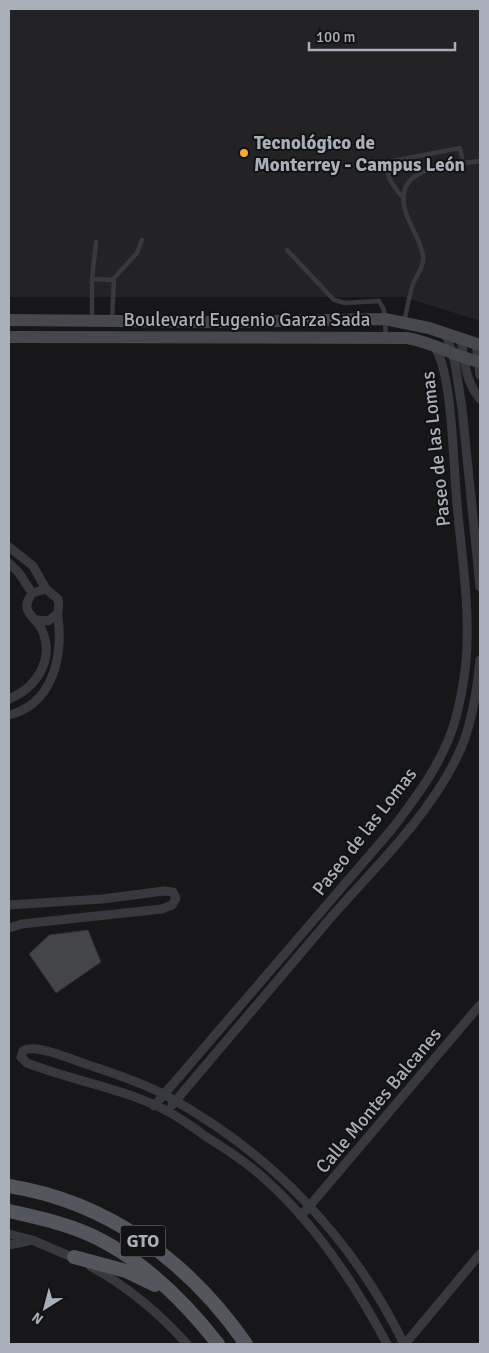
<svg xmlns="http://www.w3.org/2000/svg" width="489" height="1353" font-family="Signika,sans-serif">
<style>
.built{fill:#232326}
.building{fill:#434549;stroke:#313135}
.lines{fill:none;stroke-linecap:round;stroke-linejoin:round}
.lane{stroke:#38393e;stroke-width:4.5}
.street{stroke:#38393e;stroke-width:9}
.secondary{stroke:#46484e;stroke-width:12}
.primary{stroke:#54565d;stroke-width:14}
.poi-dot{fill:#f4aa34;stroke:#121214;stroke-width:2}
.labels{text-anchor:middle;stroke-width:4;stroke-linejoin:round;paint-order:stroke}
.shield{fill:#121214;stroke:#7c8088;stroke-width:1}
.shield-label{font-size:18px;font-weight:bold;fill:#a9afb9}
.poi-label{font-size:19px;font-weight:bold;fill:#a9afb9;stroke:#121214;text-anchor:start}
.street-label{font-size:19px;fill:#a9afb9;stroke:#121214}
</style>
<rect width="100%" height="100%" fill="#171719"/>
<!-- built -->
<path class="built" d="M9 9H480V321L404 297H9Z"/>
<!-- building -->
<path class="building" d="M88 930 101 962 56 993 29 954 49 935Z"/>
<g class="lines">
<!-- lane -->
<g class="lane">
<path d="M404 199C397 190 386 179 387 166L393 161 460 148 463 164"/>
<path d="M287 250 334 300 345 303 379 301 384 310 386 336"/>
<path d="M92 279 113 280"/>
<path d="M92 318V279L96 242"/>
<path d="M112 320 114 278 137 253 142 240"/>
<path d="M404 322C407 309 409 296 413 284 417 274 424 268 423 256 421 242 412 229 407 216 388 165 448 166 480 161"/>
</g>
<!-- street -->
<g class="street">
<path d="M446 334 455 363 462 408 480 587"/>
<path d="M461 340C465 362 465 381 480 399"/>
<path d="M476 344 480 375"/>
<path d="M9 547 33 566 46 589 58 599C60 606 57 611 58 617 63 657 53 704 9 715"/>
<path d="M9 563 19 573 32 593"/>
<path d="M37 620 48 621 57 614"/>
<path d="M9 699C36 688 55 660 42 630 39 622 29 617 27 608 26 602 29 598 32 593L46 589"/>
<path d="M9 905 102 899 164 891 173 892 176 898 172 905 162 909 22 924 9 928"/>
<path d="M172 1105C226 1042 279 978 333 915 377 865 429 816 458 755 472 726 477 691 480 660"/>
<path d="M154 1106 392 829C417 796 443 762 455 721 460 703 464 681 466 662 471 605 460 548 456 491 453 458 452 371 434 346"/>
<path d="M301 1216 480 1005"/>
<path d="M9 1234 32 1240 79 1260"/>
<path d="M9 1245 28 1241"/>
<path d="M90 1266C127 1286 159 1313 187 1344"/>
<path d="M387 1344C355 1284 317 1226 266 1180 248 1163 226 1149 205 1136 193 1127 180 1118 167 1111 123 1088 73 1081 27 1063L21 1057 23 1051C34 1043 68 1058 80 1062 108 1072 139 1081 165 1095 270 1152 352 1237 404 1344"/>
<path d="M405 1344 480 1254"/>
</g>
<!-- secondary -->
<g class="secondary">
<path d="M9 320 224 322 385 319 429 328 480 345"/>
<path d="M9 337 407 338C433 342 455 357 480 362"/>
</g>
<!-- primary -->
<g class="primary">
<path d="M9 1186C109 1202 189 1262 246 1344"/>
<path d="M9 1211C39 1218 69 1224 97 1238 145 1262 185 1302 218 1344"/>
<path d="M74 1257 126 1271 155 1285"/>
</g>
</g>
<!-- markers -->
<circle class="poi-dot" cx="244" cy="153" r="5"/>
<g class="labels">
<!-- shield labels -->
<rect class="shield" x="120.5" y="1225.5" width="45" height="31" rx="4"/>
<g class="shield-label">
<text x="143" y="1247">GTO</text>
</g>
<!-- poi labels -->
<g class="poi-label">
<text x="254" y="149">Tecnológico de<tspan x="254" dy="22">Monterrey - Campus León</tspan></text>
</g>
<!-- street labels -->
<g class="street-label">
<text x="247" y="326">Boulevard Eugenio Garza Sada</text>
<text transform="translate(435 449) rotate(-96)" y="7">Paseo de las Lomas</text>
<text transform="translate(364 831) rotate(-52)" y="7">Paseo de las Lomas</text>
<text transform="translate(378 1100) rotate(-50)" y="7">Calle Montes Balcanes</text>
</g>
</g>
<!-- border -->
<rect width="489" height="1353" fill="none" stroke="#a9afb9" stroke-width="20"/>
<!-- north arrow -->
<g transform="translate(45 1308) rotate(216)" stroke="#121214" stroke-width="4" paint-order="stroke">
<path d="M0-4L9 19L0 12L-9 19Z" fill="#a9afb9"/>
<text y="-8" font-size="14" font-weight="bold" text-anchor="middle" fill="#a9afb9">N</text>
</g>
<!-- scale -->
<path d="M309 42v8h146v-8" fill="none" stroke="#a9afb9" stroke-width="2.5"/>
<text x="316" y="42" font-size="15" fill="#a9afb9" stroke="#121214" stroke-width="4" paint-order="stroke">100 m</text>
</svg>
